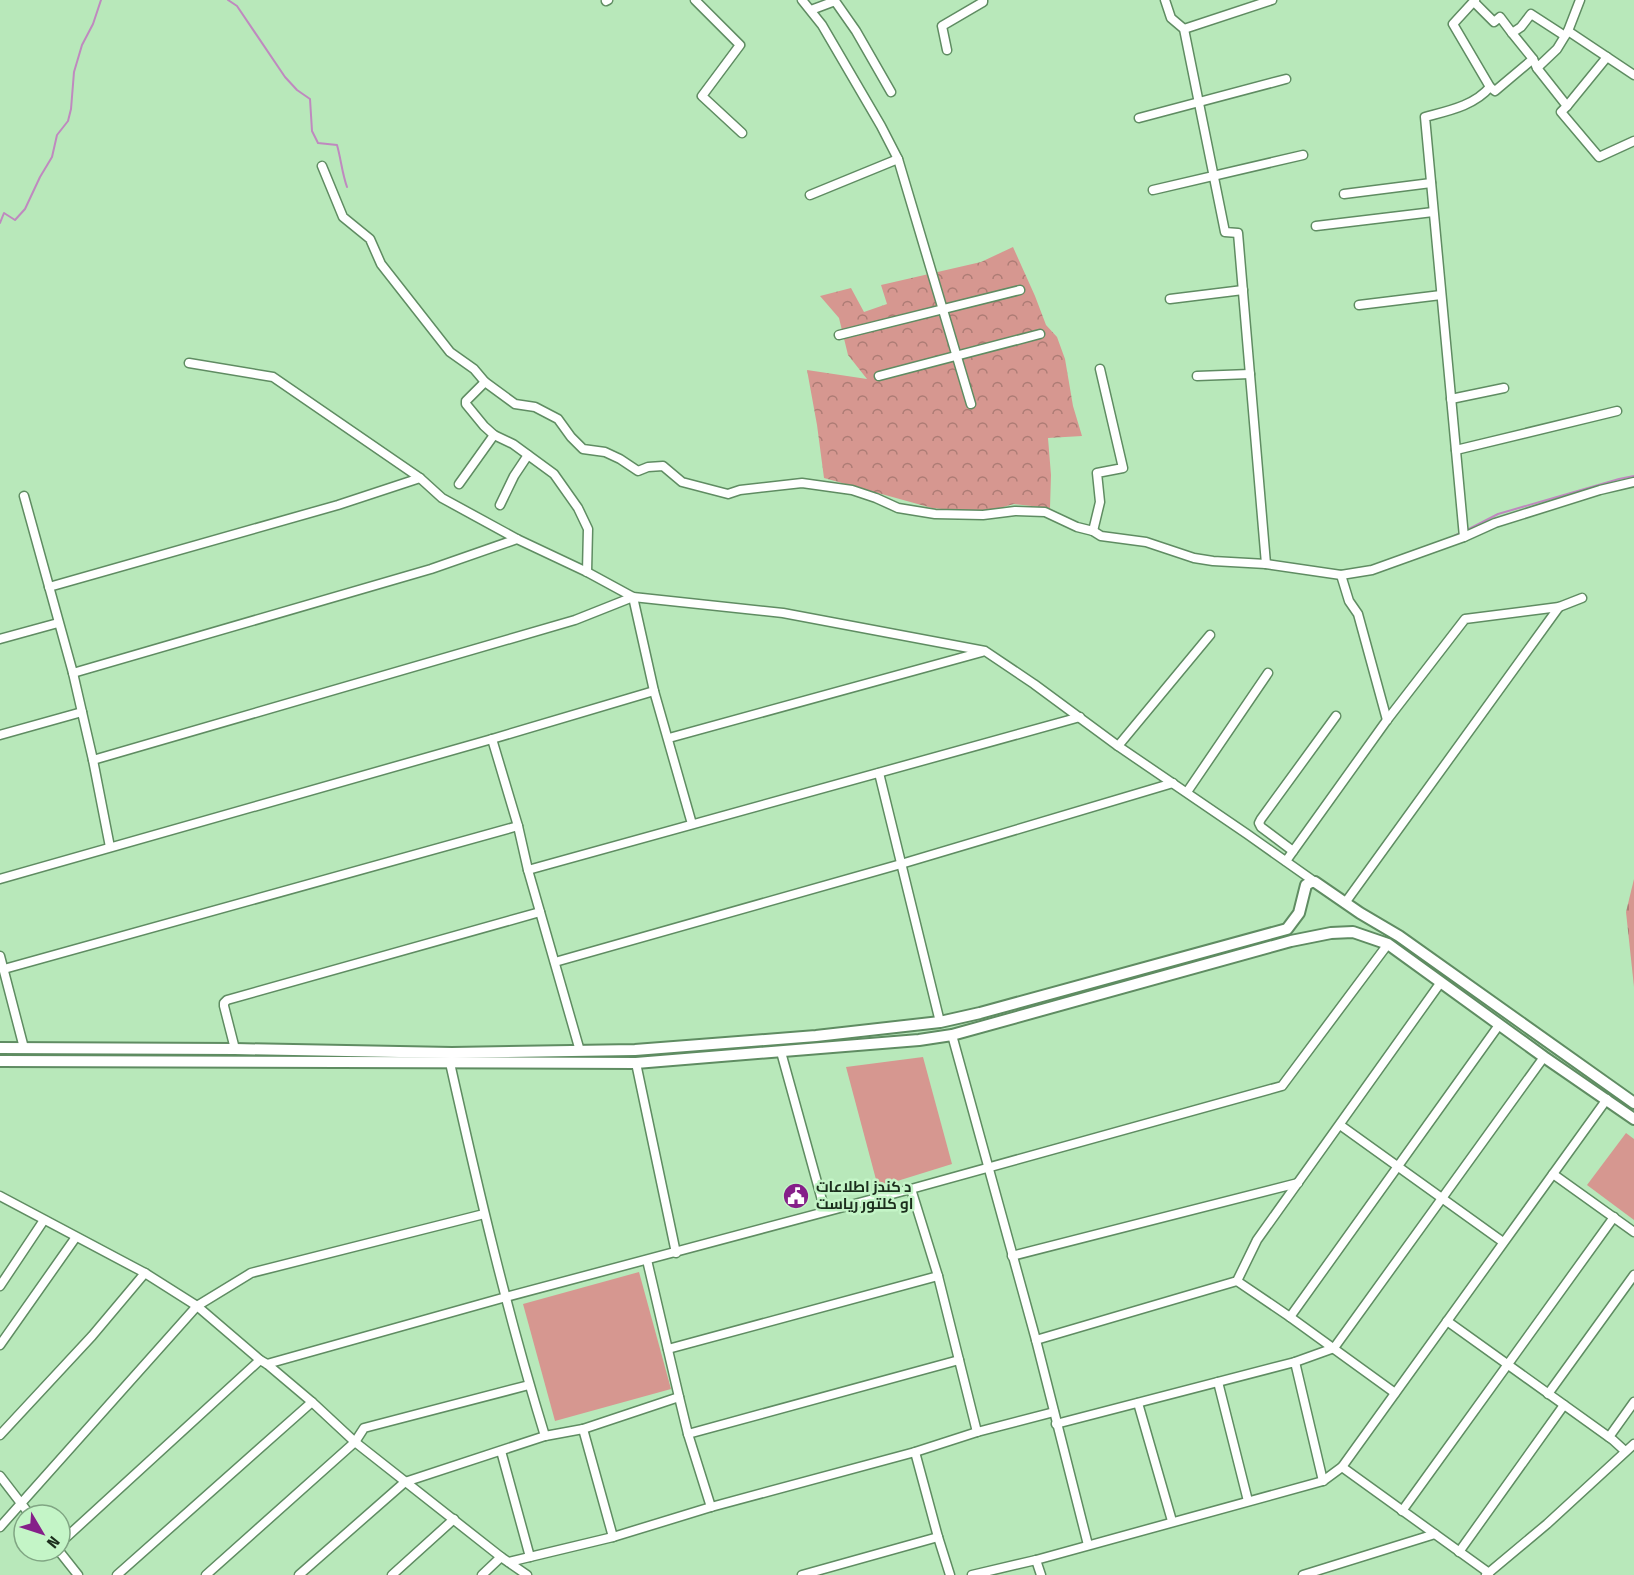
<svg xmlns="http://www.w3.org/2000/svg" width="1634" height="1575" font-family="'Fira Sans Condensed',Cairo,sans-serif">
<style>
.green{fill:#d69790}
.forest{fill:url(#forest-crowns)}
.cemetery{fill:url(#cemetery-stones)}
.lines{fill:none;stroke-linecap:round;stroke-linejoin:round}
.stream{stroke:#bf89bf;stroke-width:2}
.minor-casing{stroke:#5f8c62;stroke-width:11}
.major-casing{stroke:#5f8c62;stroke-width:14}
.minor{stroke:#fff;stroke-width:8}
.major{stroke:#fff;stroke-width:10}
.labels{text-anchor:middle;stroke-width:5;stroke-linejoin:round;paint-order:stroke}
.poi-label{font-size:15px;font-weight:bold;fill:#1b2d1c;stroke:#c4f5c7;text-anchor:start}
</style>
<defs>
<pattern id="forest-crowns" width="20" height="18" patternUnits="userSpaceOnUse" patternTransform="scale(1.5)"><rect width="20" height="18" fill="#d69790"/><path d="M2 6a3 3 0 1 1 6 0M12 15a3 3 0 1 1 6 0" fill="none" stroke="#ad7c75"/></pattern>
<pattern id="cemetery-stones" width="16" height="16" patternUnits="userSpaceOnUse" patternTransform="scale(1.5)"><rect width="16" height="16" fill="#d69790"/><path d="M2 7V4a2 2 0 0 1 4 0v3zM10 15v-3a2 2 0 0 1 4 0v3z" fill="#ad7c75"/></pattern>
</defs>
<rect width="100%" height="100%" fill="#b8e8ba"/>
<!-- green -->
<g class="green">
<path d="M923 1057 952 1164 878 1187 846 1067Z"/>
<path d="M1626 1133 1634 1139V1220L1587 1185Z"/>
<path d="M639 1272 671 1389 555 1421 523 1304Z"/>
</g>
<!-- forest -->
<path class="forest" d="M1013 247 1035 296 1046 325 1057 337 1065 359 1073 406 1082 436 1048 438 1051 475 1050 508 1014 504 981 513 932 508 824 478 817 425 807 370 867 379 848 355 839 318 820 296 851 288 864 312 887 304 881 285 981 262Z"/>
<!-- cemetery -->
<path class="cemetery" d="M1634 879V987L1626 912Z"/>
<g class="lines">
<!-- stream -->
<g class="stream">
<path d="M228 0 237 6 285 77 297 90 310 99 312 131 318 143 337 145C341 159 342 173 347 187"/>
<path d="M0 223 4 213 15 220 25 209 40 177 52 157 57 135 68 121 71 109 74 72 82 45 93 24 101 0"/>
<path d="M1467 530 1498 514 1619 479 1634 476"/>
<path d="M1454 536 1462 532"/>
</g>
<!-- minor casing -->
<g class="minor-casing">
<g id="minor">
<path d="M695 0 740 45 702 96 742 133"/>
<path d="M802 0 822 25 881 126 898 159 971 404"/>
<path d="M1165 0 1171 18 1184 29 1225 232 1238 233 1266 564"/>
<path d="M606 1 608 0"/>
<path d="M1474 2 1494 22 1500 17 1512 33"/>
<path d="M811 10 835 1 856 31 891 92"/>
<path d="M1184 29 1272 0"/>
<path d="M1568 31 1580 0"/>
<path d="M1565 36 1531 14 1521 27 1512 33 1533 59 1537 68 1557 49 1568 31 1634 75"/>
<path d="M947 50 942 26 983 2V0"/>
<path d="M1537 68 1567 106 1607 57"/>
<path d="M1490 87 1495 91 1533 59"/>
<path d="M1567 106 1561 112 1599 157 1634 141"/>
<path d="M1139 118 1286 79"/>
<path d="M322 166 343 217 370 239 381 264 450 352 474 369 485 382 515 404 535 407 558 419 571 437 583 449 605 452 620 459 638 471 648 467 663 466 682 482 728 494 740 490 802 483 852 490 876 498 898 508 935 514 983 515 1015 511 1045 512 1077 527 1093 531 1101 536 1146 542 1194 558 1213 561 1266 564 1341 575 1372 570 1464 537 1495 523 1600 490 1634 482"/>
<path d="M1153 190 1303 155"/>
<path d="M1344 194 1431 183"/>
<path d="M810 195 898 159"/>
<path d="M1316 226 1433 212"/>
<path d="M1170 299 1243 290"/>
<path d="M1359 305 1441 295"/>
<path d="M839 335 1020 290"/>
<path d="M189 363 273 377 420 478 442 498 517 539 587 572 633 597 783 613 985 651 1034 684 1118 746 1247 834 1315 882"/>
<path d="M879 376 1040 334"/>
<path d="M1197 376 1250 374"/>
<path d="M485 382 466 401V404L484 426 494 435 513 444 554 474 578 508 588 529 587 572"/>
<path d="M1451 399 1504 388"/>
<path d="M1456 450 1617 411"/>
<path d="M459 484 494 435"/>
<path d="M24 496 73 673 93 760 110 847"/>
<path d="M500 505 514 476 528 455"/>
<path d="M1093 531 1100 502 1097 473 1123 468 1100 369"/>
<path d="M1464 537 1425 117C1447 111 1474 106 1490 87L1453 24 1475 0"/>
<path d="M1341 575 1349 601 1358 614 1387 720"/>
<path d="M49 587 338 505 420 478"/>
<path d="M0 639 58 623"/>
<path d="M73 673 431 569 517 539"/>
<path d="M0 735 82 712"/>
<path d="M669 738 982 652"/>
<path d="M492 739 518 826 528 870 580 1051"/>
<path d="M1118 746 1210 635"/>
<path d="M93 760 575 620 633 597 654 691 692 824"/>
<path d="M879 773 940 1022"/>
<path d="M1187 792 1268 673"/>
<path d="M1293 851 1261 827 1259 823 1261 819 1336 716"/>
<path d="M1286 861 1387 720 1465 619 1559 607 1582 598"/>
<path d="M528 870 1080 717"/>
<path d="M0 879 492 739 654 691"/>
<path d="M1345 903 1559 607"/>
<path d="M0 956 24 1048"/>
<path d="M555 962 901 864 1173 783"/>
<path d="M4 969 518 826"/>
<path d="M952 1035 1036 1340 1088 1545"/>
<path d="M235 1049 224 1006V1003L227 1000 540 912"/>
<path d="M781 1052 825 1211"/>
<path d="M450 1063C478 1188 507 1313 545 1436"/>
<path d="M636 1063 676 1253"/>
<path d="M1340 1125 1503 1242"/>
<path d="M1553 1174 1634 1232"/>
<path d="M0 1196 145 1273 197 1306 260 1360 267 1364 312 1402 355 1442 501 1557 527 1575"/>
<path d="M1012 1256 1298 1183"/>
<path d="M647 1260 679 1397 688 1434 711 1507"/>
<path d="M1237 1281 1290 1317 1395 1393"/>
<path d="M0 1286 44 1220"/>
<path d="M1290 1317 1499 1025"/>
<path d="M1447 1321 1613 1440 1625 1451"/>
<path d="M1036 1340 1237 1281 1257 1240 1441 982"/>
<path d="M0 1345 76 1237"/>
<path d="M668 1349 938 1276"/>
<path d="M1295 1362 1334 1348 1544 1057"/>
<path d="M267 1364 506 1297 911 1189 1282 1086 1388 944"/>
<path d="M1218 1382 1248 1501"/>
<path d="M1548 1394 1634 1275"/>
<path d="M1138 1403 1172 1521"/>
<path d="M1056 1424 1295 1362 1323 1481"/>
<path d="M583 1429 613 1537"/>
<path d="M977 1432 1054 1412"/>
<path d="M688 1434 959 1360"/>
<path d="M0 1435 92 1336 145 1273"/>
<path d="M1609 1437 1634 1402"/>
<path d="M501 1451 530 1557"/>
<path d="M915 1452 938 1537 950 1575"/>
<path d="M1342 1467 1489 1573"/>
<path d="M0 1476 30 1515"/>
<path d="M1402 1511 1614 1217"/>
<path d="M0 1527 197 1306 251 1273 484 1214"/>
<path d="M60 1543 260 1360"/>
<path d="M59 1551 78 1575"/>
<path d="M1459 1552 1564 1405"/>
<path d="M1036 1560 1041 1575"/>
<path d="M509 1562 613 1537 711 1507 915 1452 977 1432 938 1276 911 1189"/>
<path d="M117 1575 312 1402"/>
<path d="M206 1575 355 1442 364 1428 529 1385"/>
<path d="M299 1575 405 1482 545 1436 583 1429 679 1397"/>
<path d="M392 1575 454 1519"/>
<path d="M482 1575 501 1557"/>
<path d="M802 1575 938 1537"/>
<path d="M972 1575 1036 1560 1323 1481 1342 1467 1607 1099"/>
<path d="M1303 1575 1435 1534"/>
<path d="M1486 1575 1547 1524 1634 1444"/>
</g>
</g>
<!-- major casing -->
<g class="major-casing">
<g id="major">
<path d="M0 1048 235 1049 452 1053 635 1050 816 1036 940 1022 980 1013 1287 929 1299 913 1306 885 1311 882H1315L1360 913 1399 936 1634 1103"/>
<path d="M0 1061 636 1063 919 1040 952 1035 1291 941 1331 933 1353 932 1388 944 1544 1057 1634 1119"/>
</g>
</g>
<!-- minor -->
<use href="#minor" class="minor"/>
<!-- major -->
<use href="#major" class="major"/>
</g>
<!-- icons -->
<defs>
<g id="civic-disc" transform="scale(1.35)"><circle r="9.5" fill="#852089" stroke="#c4f5c7"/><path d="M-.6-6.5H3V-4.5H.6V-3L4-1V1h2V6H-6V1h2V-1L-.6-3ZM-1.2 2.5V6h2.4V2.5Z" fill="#fff"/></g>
</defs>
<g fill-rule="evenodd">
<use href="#civic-disc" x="796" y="1196"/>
</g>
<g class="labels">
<!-- poi labels -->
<g class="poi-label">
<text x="816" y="1192">د کندز اطلاعات<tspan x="816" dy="17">او کلتور ریاست</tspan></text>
</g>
</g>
<!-- north arrow -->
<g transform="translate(42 1533) rotate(129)"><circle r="28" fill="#c4f5c7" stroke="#80a583" stroke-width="1.5"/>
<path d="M0-4.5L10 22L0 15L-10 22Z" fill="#852089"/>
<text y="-9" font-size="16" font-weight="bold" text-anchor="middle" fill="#1b2d1c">N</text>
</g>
</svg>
